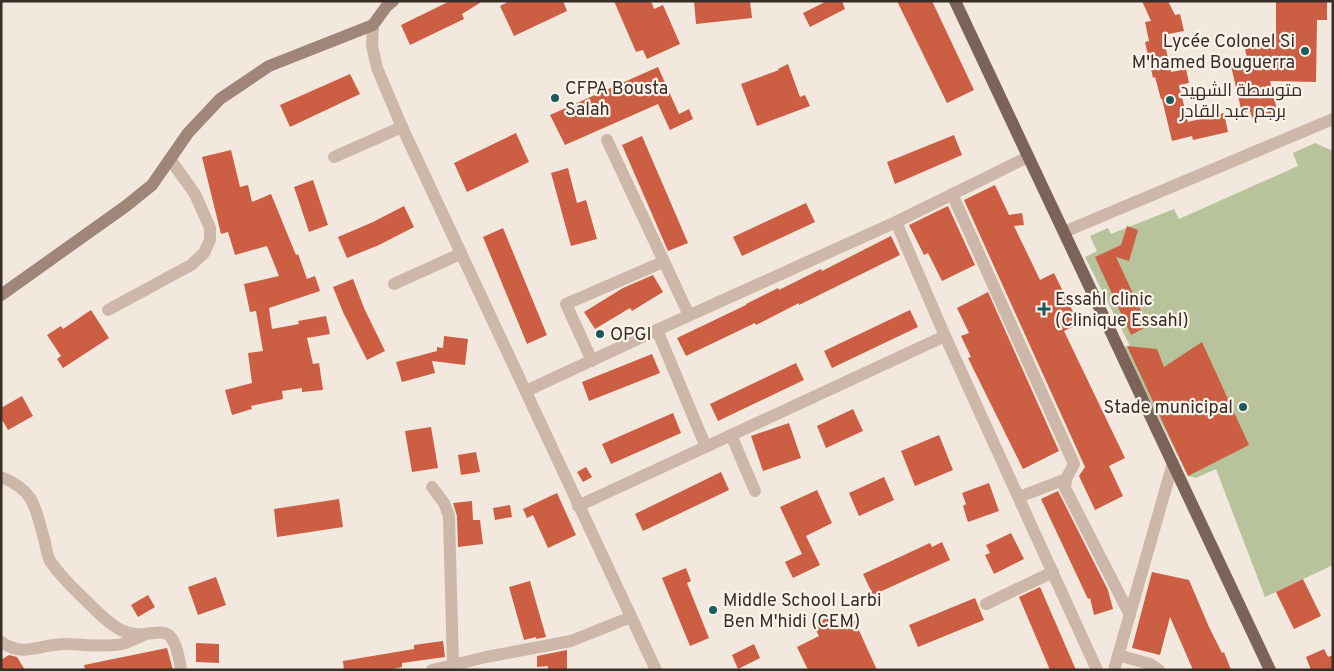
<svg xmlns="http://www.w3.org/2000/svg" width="1334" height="671" font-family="Overpass,Cairo,sans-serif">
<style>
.green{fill:#b8c39c}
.building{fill:#cb5e43}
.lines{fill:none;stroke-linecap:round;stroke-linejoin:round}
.street{stroke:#ccb7a8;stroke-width:12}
.secondary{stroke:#a08579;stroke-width:12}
.primary{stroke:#7b6359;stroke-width:12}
.poi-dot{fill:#1c5b5c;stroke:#fbf2e9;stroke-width:2}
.labels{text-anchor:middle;stroke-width:4.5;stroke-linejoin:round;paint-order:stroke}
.poi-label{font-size:18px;fill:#392d28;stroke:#fbf2e9;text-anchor:start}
</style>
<rect width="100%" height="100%" fill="#f3e8dd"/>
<!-- green -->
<path class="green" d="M1315 143 1333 151V565L1265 597 1216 469 1196 478 1188 476 1123 347 1130 346 1085 257 1097 251 1090 236 1108 228 1111 234 1174 209 1179 219 1298 166 1293 153Z"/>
<!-- building -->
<g class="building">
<path d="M450 1H483L462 14 464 19 410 45 401 25Z"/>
<path d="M510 1H563L567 11 514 36 500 6Z"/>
<path d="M614 1H651L654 9 663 5 680 44 647 59 643 50 636 52Z"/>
<path d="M694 1H750L752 18 696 24Z"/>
<path d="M827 1H842L845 9 810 27 803 13Z"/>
<path d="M897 1H932L974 90 947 103Z"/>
<path d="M1142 1H1168L1175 15 1180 14 1184 31 1163 35 1171 72 1186 69 1189 83 1179 85 1188 122 1224 113 1228 132 1193 140 1192 136 1172 141 1162 99H1161L1155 77 1153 78 1145 42 1149 41 1145 22 1151 21Z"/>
<path d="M1276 1H1327V20H1317L1316 82 1270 81 1278 114 1253 120 1250 111 1242 113 1231 66 1248 62 1245 49 1276 41Z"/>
<path d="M788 64 800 97 805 95 810 106 757 126 741 84 779 70 778 69Z"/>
<path d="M658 67 679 114 689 109 693 119 670 130 658 104 565 145 550 115Z"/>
<path d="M350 74 360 94 290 127 280 105Z"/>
<path d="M516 133 529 162 467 192 454 163Z"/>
<path d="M954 135 962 155 895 184 887 162Z"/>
<path d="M642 136 688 243 668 251 622 145Z"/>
<path d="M231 150 240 187 248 185 252 202 271 194 296 255 298 254 307 279 315 276 320 291 269 308 272 329 299 324 298 321 326 316 330 334 307 338 313 364 319 363 323 390 302 392V388L282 391 283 399 251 406 252 409 232 415 225 390 252 383 248 353 263 351 256 311 250 312 244 284 279 276 267 246 235 255 228 232 221 234 202 157Z"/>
<path d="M568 168 577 203 586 200 597 239 571 246 551 173Z"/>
<path d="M313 180 328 225 309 232 294 187Z"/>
<path d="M995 185 1009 215 1022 213 1024 225 1014 226 1040 280 1054 273 1079 324 1064 331 1125 458 1109 466 1123 496 1095 510 1079 476 1085 467 964 200Z"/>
<path d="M806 203 815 222 742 256 733 237Z"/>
<path d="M404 206 414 227 379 245 347 258 338 237 373 222Z"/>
<path d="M948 206 975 265 942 281 928 253 924 255 909 225Z"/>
<path d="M1127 226 1138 230 1129 261 1116 257 1148 326 1131 335 1095 257 1121 245Z"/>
<path d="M503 228 547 335 527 344 483 237Z"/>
<path d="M891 236 900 255 799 305V303L756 325 755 323 686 356 677 338 746 305V304L778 288 779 290 821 269 822 271Z"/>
<path d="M653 275 663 292 632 311 630 308 595 329 584 312 623 288Z"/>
<path d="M353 279 364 308 385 351 367 360 343 312 333 287Z"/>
<path d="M988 292 1059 451 1023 469 968 358 971 357 961 336 969 333 957 308Z"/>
<path d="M91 310 109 338 63 368 57 359 61 356 47 335 61 326 63 329Z"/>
<path d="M910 310 918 327 832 368 824 351Z"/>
<path d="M444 336 468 339 465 365 432 361 435 373 402 382 396 362 437 351V347L443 348Z"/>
<path d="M1202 342 1249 445 1188 476 1127 346 1157 349 1164 367Z"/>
<path d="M652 354 660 373 589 401 582 382Z"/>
<path d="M796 363 804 380 718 421 710 404Z"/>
<path d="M22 396 33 416 8 430 1 418V408Z"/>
<path d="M853 409 863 431 826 448 817 426Z"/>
<path d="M673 413 681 433 611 464 602 444Z"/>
<path d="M789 423 801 458 763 471 751 436Z"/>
<path d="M431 427 438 468 412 472 405 431Z"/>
<path d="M939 435 953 470 915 486 901 451Z"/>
<path d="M476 452 480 472 461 475 458 455Z"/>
<path d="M586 467 592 477 583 482 577 472Z"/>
<path d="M721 472 729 490 643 531 635 514Z"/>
<path d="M884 477 894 500 859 516 849 493Z"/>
<path d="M989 483 999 511 968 522 963 506 966 504 962 493Z"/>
<path d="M817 490 832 523 806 536 820 565 793 578 785 562 802 554 780 507Z"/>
<path d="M1058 491 1108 590 1113 609 1094 615 1090 598 1088 599 1041 499Z"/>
<path d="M557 493 576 535 548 548 533 515 527 518 523 509Z"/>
<path d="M339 499 343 527 277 537 274 509Z"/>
<path d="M472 501 473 520H480L483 544 458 547 457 516 453 503Z"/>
<path d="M510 505 512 517 495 520 493 508Z"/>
<path d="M1011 533 1024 559 994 574 985 555 990 553 986 545Z"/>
<path d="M942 542 950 560 873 595 863 574 930 543 932 547Z"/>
<path d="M686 568 691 581 687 583 709 638 690 646 662 578Z"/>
<path d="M1152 572 1189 580 1209 627 1222 653 1224 652 1231 670H1193L1170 617 1160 655 1132 648Z"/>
<path d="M216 577 226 605 198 615 188 587Z"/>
<path d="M1303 579 1321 616 1294 629 1276 592Z"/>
<path d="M530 581 546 637 536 639V637L524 640 509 587Z"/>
<path d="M1040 587 1076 670H1050L1019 597Z"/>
<path d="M148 595 155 607 138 617 131 605Z"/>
<path d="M975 598 984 620 918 647 909 625Z"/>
<path d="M832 615 837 624 852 615 877 670H808L797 647 819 636 813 625Z"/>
<path d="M443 641 445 657 402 663V667L388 670H344L343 661 414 649V645Z"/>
<path d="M196 643 219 644V663L196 662Z"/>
<path d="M754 644 760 658 738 669 732 655Z"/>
<path d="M167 648 173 670H85L84 665Z"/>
<path d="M1324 649 1328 657 1333 655V670H1311L1306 657Z"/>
<path d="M567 650V670H548V666L537 667V656Z"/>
<path d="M9 655 17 657 25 670H1V660Z"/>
</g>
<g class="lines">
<!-- street -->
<g class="street">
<path d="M373 25 372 46 377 68 402 127 656 670"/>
<path d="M607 140 689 315"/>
<path d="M334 157 402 127"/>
<path d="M952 194 1074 464 1066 479 1065 488 1130 615"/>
<path d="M896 222 945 336 1097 670"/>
<path d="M1064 232 1333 119"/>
<path d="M394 284 460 254"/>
<path d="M108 310 191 265 204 253 210 240V228L195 194 170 159"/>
<path d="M657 330 706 447"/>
<path d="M592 361 566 304 663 262"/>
<path d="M526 391 657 330 896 222 1028 157"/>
<path d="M731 435 755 491"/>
<path d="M1 477C37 491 35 510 45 542 46 548 47 555 50 561 57 571 66 581 75 590 87 601 106 623 121 630 154 646 172 607 181 670"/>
<path d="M432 487 444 503 449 516 453 665"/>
<path d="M1019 497 1066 479"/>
<path d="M578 506 945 336"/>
<path d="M986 604 1053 572"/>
<path d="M1 642C24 658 41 644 64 644 84 644 103 648 122 644 129 642 137 638 144 635"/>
<path d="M1118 655 1150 664 1159 670"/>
<path d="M432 670 486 657 571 641 631 617"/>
<path d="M1114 670 1173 463"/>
</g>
<!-- secondary -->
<path class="secondary" d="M1 295 126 206 152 185 188 133 220 99 269 66 373 25 386 7 393 1"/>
<!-- primary -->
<path class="primary" d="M955 1 1270 670"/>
</g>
<!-- markers -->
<g class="poi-dot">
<circle cx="1305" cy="51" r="5"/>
<circle cx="555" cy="98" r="5"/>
<circle cx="1170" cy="100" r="5"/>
<path d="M1041.5 301.5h5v5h5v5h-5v5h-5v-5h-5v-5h5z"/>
<circle cx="600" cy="334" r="5"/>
<circle cx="1243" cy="407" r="5"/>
<circle cx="713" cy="610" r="5"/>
</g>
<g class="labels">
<!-- poi labels -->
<g class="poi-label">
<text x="1295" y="47" text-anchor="end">Lycée Colonel Si<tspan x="1295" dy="21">M'hamed Bouguerra</tspan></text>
<text x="565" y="94">CFPA Bousta<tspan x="565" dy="21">Salah</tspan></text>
<text x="1180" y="96">متوسطة الشهيد<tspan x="1180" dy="21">برجم عبد القادر</tspan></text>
<text x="1055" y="305">Essahl clinic<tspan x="1055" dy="21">(Clinique Essahl)</tspan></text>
<text x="610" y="340">OPGI</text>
<text x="1233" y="413" text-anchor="end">Stade municipal</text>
<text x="723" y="606">Middle School Larbi<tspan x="723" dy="21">Ben M'hidi (CEM)</tspan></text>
</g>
</g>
<!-- border -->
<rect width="1334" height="671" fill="none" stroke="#392d28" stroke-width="5"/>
</svg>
